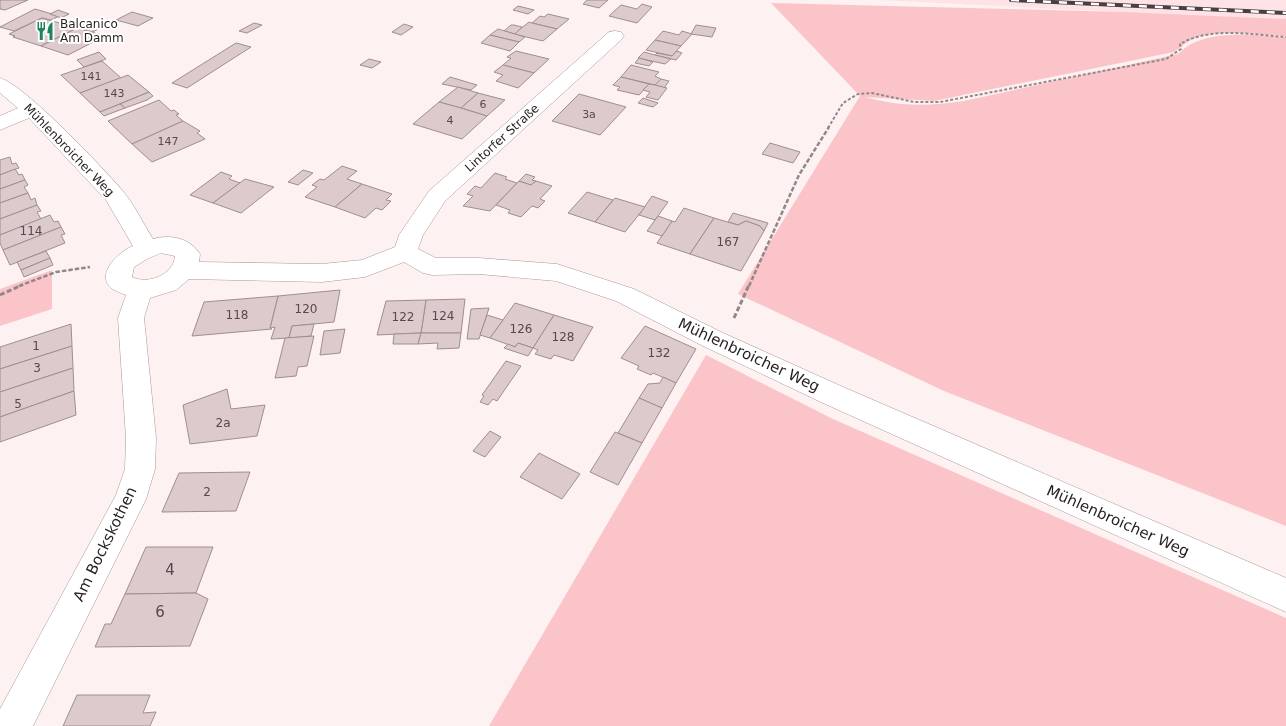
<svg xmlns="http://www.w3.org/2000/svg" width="1286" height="726" font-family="'DejaVu Sans',sans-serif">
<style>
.built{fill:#ffe2e5}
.green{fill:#fbc4c9}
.building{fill:#ddcacc;stroke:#a08e8f}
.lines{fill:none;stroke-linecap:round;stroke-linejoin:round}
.street-casing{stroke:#aa9899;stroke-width:1}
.path-far2{stroke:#928889;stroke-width:2;stroke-dasharray:3 2;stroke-linecap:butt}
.path-far1{stroke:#928889;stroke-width:2.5;stroke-dasharray:4.5 2;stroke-linecap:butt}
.path{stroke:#928889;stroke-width:3;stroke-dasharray:5 2.5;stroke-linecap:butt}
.street{fill:#fff;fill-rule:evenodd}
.rail-casing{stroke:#473f40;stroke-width:4}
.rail{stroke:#fff;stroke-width:2.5;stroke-dasharray:8;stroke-linecap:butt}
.labels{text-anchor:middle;stroke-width:4;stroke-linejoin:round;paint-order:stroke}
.far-number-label{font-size:11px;fill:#544a4b}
.far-poi-label{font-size:12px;fill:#261f20;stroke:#fff;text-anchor:start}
.far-street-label{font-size:12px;fill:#261f20;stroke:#fff}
.number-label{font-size:12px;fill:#544a4b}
.street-label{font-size:15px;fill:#261f20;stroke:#fff}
.near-number-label{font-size:15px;fill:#544a4b}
</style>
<rect width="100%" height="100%" fill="#fdf1f2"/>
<!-- built -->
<path class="built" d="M877 0H1286V19L1125 12Z"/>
<!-- green -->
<g class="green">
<path d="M771 3 1125 12 1286 19V36C1261 35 1225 29 1200 36 1190 39 1182 46 1174 52L934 101 865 97C900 107 929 106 964 101L1178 54C1205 27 1251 36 1286 37V526L944 391 738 294 860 96Z"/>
<path d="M52 270V309L0 326V289Z"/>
<path d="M706 355 833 419 1286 618V726H489Z"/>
</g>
<!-- building -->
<g class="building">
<path d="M0 0H28L5 10 0 9Z"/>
<path d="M587 0H608L599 8 583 4Z"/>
<path d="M642 4 652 7 637 23 609 16 621 5 637 9Z"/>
<path d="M518 6 534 10 528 14 513 10Z"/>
<path d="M35 9 59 16 51 20 42 18 14 31 0 27Z"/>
<path d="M58 10 69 14 61 18 50 14Z"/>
<path d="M132 12 153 18 138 26 116 20Z"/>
<path d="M548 14 569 19 557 29 532 23 540 16 544 17Z"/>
<path d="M42 18 77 28 41 46 13 37 15 36 9 34Z"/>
<path d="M529 22 532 23 557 29 543 41 514 34Z"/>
<path d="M254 23 262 25 247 33 239 31Z"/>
<path d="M86 24 101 28 92 32 77 28Z"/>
<path d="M404 24 413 27 401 35 392 32Z"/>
<path d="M511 25H514L522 27 515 34 504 31Z"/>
<path d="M696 25 716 28 712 37 691 34Z"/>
<path d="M77 28 105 36 68 55 41 46Z"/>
<path d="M498 29 515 34 525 37 519 42 490 35Z"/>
<path d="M663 31 679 35 682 31 692 34 681 46 655 40Z"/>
<path d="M490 35 519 42 510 51 481 43Z"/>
<path d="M655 40 681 46 672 56 646 50Z"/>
<path d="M236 43 251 47 187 88 172 83Z"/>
<path d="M516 51 549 59 534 73 503 65 511 58 507 57Z"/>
<path d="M677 51 682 53 676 60 655 55 657 53 672 56Z"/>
<path d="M99 52 106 59 84 67 77 60Z"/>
<path d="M644 52 655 55 671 59 665 64 638 58Z"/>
<path d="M639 58 653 62 649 66 635 63Z"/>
<path d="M369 59 381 62 372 68 360 65Z"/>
<path d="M102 61 121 78 80 93 61 75Z"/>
<path d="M503 65 534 73 518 88 496 81 503 75 494 72Z"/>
<path d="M631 65 659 72 655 76 661 79 655 85 621 77Z"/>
<path d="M128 75 149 92 100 112 80 93Z"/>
<path d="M450 77 477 85 471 90 442 84Z"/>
<path d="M621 77 649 84 639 95 617 90 620 87 613 85Z"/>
<path d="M661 79 669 81 664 88 655 85Z"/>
<path d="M649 84 655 85 667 88 658 100 646 97 650 92 643 90Z"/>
<path d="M458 87 478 93 461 108 439 102Z"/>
<path d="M149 92 153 96 147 100 125 108 120 104Z"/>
<path d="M478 93 505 100 487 116 461 108Z"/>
<path d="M579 94 626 107 600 135 552 121Z"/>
<path d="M643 98 658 103 653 107 638 103Z"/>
<path d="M159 100 171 111 174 110 179 114 176 115 183 121 132 144 108 121Z"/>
<path d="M439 102 461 108 487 116 462 139 413 124Z"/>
<path d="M120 104 125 108 104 116 100 112Z"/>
<path d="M183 121 200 131 197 133 205 139 152 162 132 144Z"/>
<path d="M770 143 800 152 793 163 762 154Z"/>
<path d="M10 157 12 164 16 163 19 168 0 175V160Z"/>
<path d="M342 166 357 171 347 179 362 184 335 207 305 197 317 187 312 185 320 179 324 180Z"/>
<path d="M15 169 19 175 22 174 25 180 0 189V175Z"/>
<path d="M303 170 313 173 298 185 288 182Z"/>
<path d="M221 172 232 176 229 179 240 183 213 203 190 195Z"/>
<path d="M495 173 507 177 505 179 517 183 490 211 463 206 473 196 467 194 475 186 481 188Z"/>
<path d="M526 174 535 177 532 180 536 181 531 185 519 181Z"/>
<path d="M245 179 274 187 241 213 213 203Z"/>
<path d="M25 180 28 185 24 187 28 193 0 203V189Z"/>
<path d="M519 181 531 185 536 181 552 186 540 199 545 201 538 208 532 206 521 217 508 213 510 210 496 205Z"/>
<path d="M362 184 392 194 386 200 391 201 382 210 376 208 365 218 335 207Z"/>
<path d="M587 192 613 200 595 222 568 213Z"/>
<path d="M28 193 31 200 35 198 37 205 0 219V203Z"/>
<path d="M652 196 668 202 655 220 639 215Z"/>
<path d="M615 198 645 207 625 232 595 222Z"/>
<path d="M37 205 41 211 37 212 41 219 0 235V219Z"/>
<path d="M684 208 714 218 690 254 657 243 672 221 675 222Z"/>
<path d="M733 213 768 223 764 231 760 226 746 221 738 225 728 222Z"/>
<path d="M50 215 54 222 58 221 61 227 3 250 0 243V235Z"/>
<path d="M658 216 672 221 662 236 647 231Z"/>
<path d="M714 218 738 225 746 221 760 226 764 231 741 271 690 254Z"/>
<path d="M61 227 65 234 61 235 65 243 10 265 3 250Z"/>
<path d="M46 251 50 258 21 270 17 262Z"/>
<path d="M50 258 53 265 24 277 21 270Z"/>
<path d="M340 290 334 322 292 326 289 338 271 339 275 327 270 328 278 296Z"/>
<path d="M278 296 270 328 272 329 192 336 204 302Z"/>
<path d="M465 299 461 333H421L426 300Z"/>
<path d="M426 300 421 333 377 335 386 301Z"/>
<path d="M515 303 554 315 533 348 518 343 515 347 490 338Z"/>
<path d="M489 308 479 339H467L471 309Z"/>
<path d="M487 315 503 320 490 338 480 335Z"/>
<path d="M554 315 593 327 573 361 554 355 551 359 535 354 538 350 533 348Z"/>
<path d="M71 324 72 346 0 369V347Z"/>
<path d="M314 324 311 336 289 338 292 326Z"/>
<path d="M645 326 696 349 676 383 653 373 651 375 637 369 639 366 621 358Z"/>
<path d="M345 329 340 353 320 355 324 331Z"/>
<path d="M421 333 418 344H393L394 334Z"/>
<path d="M421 333H461L459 348 437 349 438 343 418 344Z"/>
<path d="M314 336 307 366 298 367 296 376 275 378 285 338Z"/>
<path d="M518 343 533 348 528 356 504 348 508 344 515 347Z"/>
<path d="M72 346 73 368 0 392V369Z"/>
<path d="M506 361 521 366 497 401 493 399 488 405 480 402 484 396 482 395Z"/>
<path d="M73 368 74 391 0 417V392Z"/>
<path d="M663 377 676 383 662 408 639 398 648 384 660 383Z"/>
<path d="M227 389 231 409 265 405 257 436 190 444 183 405Z"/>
<path d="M74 391 76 415 0 442V417Z"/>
<path d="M639 398 662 408 642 443 618 433Z"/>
<path d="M490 431 501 437 485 457 473 451Z"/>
<path d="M615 432 642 443 618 485 590 472Z"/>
<path d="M539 453 580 474 562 499 520 477Z"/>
<path d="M250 472 236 511 162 512 179 473Z"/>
<path d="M146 547H213L196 593 125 594Z"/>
<path d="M196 593 208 599 190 646 95 647 105 624H111L125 594Z"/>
<path d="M77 695H150L143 713 156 712 150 726H63Z"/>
</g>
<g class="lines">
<!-- street casing -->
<g class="street-casing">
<path id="street" d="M615 31 621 32 624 36 621 40 445 201 423 235 418 249 436 258H479L557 264 634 289 721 332 843 387 1286 578V612L823 403 703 346 616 301 556 281 479 274 432 275 423 273 404 262 365 277 322 282 189 279 176 290 150 298 144 318 156 438 155 469 146 499 33 726H0V709L116 495 125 469 126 438 118 318 126 295C121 293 115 291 111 288 95 273 120 251 133 246L106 200 29 118 0 130V116L18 108 0 93V78C25 85 102 167 122 190 134 204 143 223 153 239 170 234 190 238 200 254L199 262 322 264 362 260 395 247 399 235 429 191 609 32ZM161 253 175 256C174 275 147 285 132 277L134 267 147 259Z"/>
</g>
<!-- path-far2 -->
<path class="path-far2" d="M828 128 843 103 858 94 872 93 914 102H940L1166 59 1181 49 1180 44C1211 26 1252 35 1286 37"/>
<!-- path-far1 -->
<g class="path-far1">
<path d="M19 286 56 272 90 267"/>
<path d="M749 286 799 175 829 127"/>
</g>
<!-- path -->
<g class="path">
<path d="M0 295 22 285"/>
<path d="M734 318 749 285"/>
</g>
<!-- street -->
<use href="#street" class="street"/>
<!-- rail casing -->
<g class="rail-casing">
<path id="rail" d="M1011 0 1286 13"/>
</g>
<!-- rail -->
<use href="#rail" class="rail"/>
</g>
<!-- icons -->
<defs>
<g id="restaurant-bare" transform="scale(1.5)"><path d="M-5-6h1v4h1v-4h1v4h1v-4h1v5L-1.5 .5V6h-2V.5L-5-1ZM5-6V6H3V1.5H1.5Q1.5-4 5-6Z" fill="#21835b" stroke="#fff" stroke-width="2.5" paint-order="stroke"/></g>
</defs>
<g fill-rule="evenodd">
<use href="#restaurant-bare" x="45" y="31"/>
</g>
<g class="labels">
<!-- far-number labels -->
<g class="far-number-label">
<text x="91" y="80">141</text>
<text x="114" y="97">143</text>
<text x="483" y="108">6</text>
<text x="589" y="118">3a</text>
<text x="450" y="124">4</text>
<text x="168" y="145">147</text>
</g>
<!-- far-poi labels -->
<g class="far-poi-label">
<text x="60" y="28">Balcanico<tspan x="60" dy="14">Am Damm</tspan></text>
</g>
<!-- far-street labels -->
<g class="far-street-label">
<text transform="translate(502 138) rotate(-42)" y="4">Lintorfer Straße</text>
<text transform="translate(69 150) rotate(46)" y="4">Mühlenbroicher Weg</text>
</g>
<!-- number labels -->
<g class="number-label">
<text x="31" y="235">114</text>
<text x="728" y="246">167</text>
<text x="306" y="313">120</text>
<text x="237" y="319">118</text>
<text x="443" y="320">124</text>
<text x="403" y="321">122</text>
<text x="521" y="333">126</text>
<text x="563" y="341">128</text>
<text x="36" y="350">1</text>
<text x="659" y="357">132</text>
<text x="37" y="372">3</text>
<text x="18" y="408">5</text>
<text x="223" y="427">2a</text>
<text x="207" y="496">2</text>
</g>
<!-- street labels -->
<g class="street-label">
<text transform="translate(749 355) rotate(25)" y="5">Mühlenbroicher Weg</text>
<text transform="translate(1118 521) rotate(24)" y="5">Mühlenbroicher Weg</text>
<text transform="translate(105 544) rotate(-64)" y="5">Am Bockskothen</text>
</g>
<!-- near-number labels -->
<g class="near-number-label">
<text x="170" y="575">4</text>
<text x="160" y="617">6</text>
</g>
</g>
</svg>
